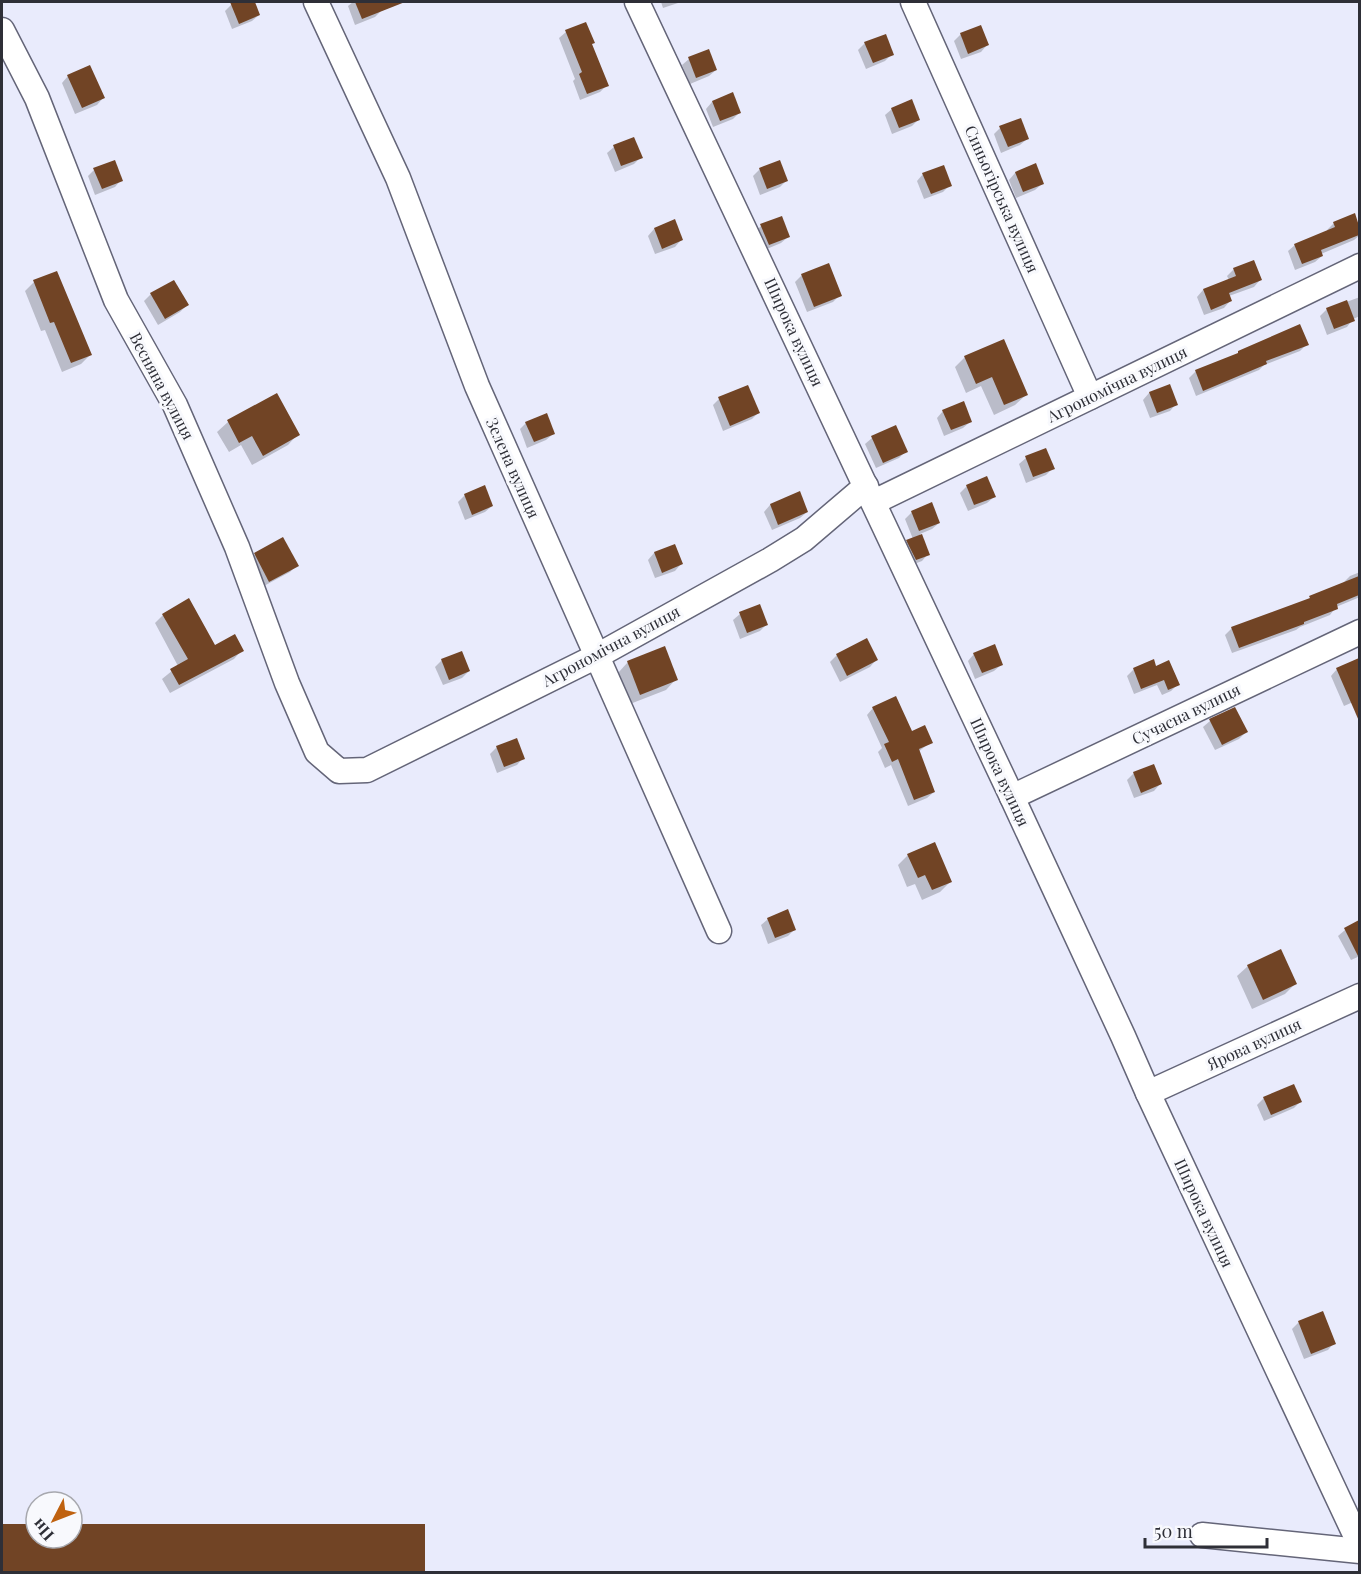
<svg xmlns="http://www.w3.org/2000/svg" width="1361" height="1574" font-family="'Playfair Display',serif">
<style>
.shadow{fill:#0003}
.building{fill:#714425}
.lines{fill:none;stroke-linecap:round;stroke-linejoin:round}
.minor-casing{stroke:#646578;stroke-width:27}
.minor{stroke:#fff;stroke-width:24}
.labels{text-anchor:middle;stroke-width:6;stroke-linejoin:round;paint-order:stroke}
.street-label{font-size:16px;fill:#2e2f37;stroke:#f8f9fd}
</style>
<rect width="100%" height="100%" fill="#e9ebfc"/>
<!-- shadow -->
<g class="shadow">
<path d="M239 2H253L259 15 252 21 232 29 225 11 232 4Z"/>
<path d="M353 2H378L382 10 375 17 355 25 348 6Z"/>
<path d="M661 2H681L663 8Z"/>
<path d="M566 32 591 45 607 85 600 92 580 100 573 81 575 79 559 38Z"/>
<path d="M961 34 987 45 981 52 961 59 954 41Z"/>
<path d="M865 43 892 54 885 61 866 69 858 50Z"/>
<path d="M689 59 716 70 709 76 690 84 682 65Z"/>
<path d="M68 76 103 98 97 105 75 114 62 83Z"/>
<path d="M712 102 739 113 733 119 713 127 706 109Z"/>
<path d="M892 109 918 120 912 126 892 134 885 115Z"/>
<path d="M1000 128 1027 139 1020 145 1001 153 994 134Z"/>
<path d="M614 147 641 157 634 164 615 172 607 153Z"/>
<path d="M1035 165 1042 184 1035 190 1016 198 1009 180 1015 173Z"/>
<path d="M760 169 787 180 780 187 760 195 753 176Z"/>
<path d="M94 170 121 180 115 187 95 195 88 176Z"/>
<path d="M923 174 950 185 943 192 924 199 917 181Z"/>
<path d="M1354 215 1360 230V235L1354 240 1321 254 1322 256 1315 262 1295 270 1288 251 1295 245 1328 232 1327 230 1334 223Z"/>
<path d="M761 226 788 237 781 243 762 251 755 232Z"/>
<path d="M654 229 681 240 675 247 655 254 648 236Z"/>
<path d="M1234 269 1260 280 1254 287 1229 296 1230 301 1224 308 1204 315 1197 297 1203 290 1229 280 1227 276Z"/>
<path d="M802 275 840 295 833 302 807 312 795 282Z"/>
<path d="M34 282 90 355 81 364 62 372 45 330 41 331 25 291Z"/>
<path d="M151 294 187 305 180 312 158 325 144 301Z"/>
<path d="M1360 297V316L1353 319 1347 327 1327 335 1320 316 1327 309Z"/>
<path d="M1307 344 1300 351 1264 365 1259 370 1196 396 1189 378 1196 371Z"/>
<path d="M965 357 1026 395 1015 405 994 415 981 386 966 393 955 367Z"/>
<path d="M1169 386 1176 404 1170 411 1150 418 1143 400 1149 393Z"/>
<path d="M276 395 298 434 288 445 252 465 241 445 229 452 217 432 228 422Z"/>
<path d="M719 399 758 413 752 419 723 431 713 405Z"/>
<path d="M943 411 970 422 963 428 944 436 937 418Z"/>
<path d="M526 423 553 434 546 440 527 448 520 429Z"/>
<path d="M872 438 906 451 899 458 876 468 865 444Z"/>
<path d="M1026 458 1053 468 1046 475 1026 483 1019 464Z"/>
<path d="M967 486 994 497 987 503 968 511 960 493Z"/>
<path d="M799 493 807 512 800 518 772 530 764 512 770 505Z"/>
<path d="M465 495 492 506 485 512 465 520 458 502Z"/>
<path d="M912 512 939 523 932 529 920 534 928 554 922 561 909 566 901 548 907 541 913 539 905 519Z"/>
<path d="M674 546 681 564 675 571 655 578 648 560 654 553Z"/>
<path d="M255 554 297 565 290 572 262 587 249 561Z"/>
<path d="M1360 572V597L1336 607 1330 615 1300 627 1296 630 1232 653 1225 635 1232 628 1307 600 1343 583 1350 576Z"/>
<path d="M740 614 767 624 760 631 740 639 733 620Z"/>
<path d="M163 615 214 647 242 650 234 659 170 693 162 679 178 666 155 623Z"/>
<path d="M974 654 1001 665 994 671 975 679 968 661Z"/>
<path d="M837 655 876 660 870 667 840 682 830 662Z"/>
<path d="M442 660 469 671 462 678 443 685 435 667Z"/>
<path d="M1356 661 1360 669V699L1344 706 1331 676 1337 669Z"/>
<path d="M628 662 676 679 666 690 630 704 618 673Z"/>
<path d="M1156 668 1178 684 1171 691 1162 695 1157 685 1134 694 1127 676 1134 669Z"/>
<path d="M873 708 912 733 931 742 918 752 934 792 927 798 908 806 891 765 885 768 878 752 882 748 867 715Z"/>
<path d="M1210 721 1246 732 1239 739 1215 750 1203 727Z"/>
<path d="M497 747 523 758 517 765 497 773 490 754Z"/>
<path d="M1134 773 1160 784 1154 791 1134 798 1127 780Z"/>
<path d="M908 855 950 882 940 892 922 900 915 884 907 887 898 865Z"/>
<path d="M768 919 794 930 788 936 768 944 761 925Z"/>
<path d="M1360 922V956L1351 960 1338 936 1345 930Z"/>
<path d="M1248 966 1295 984 1285 994 1252 1009 1237 976Z"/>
<path d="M1264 1098 1300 1102 1294 1108 1264 1121 1257 1105Z"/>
<path d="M1299 1322 1334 1343 1328 1350 1304 1359 1292 1329Z"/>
<path d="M2 1526H36V1538H72V1526H423V1572H2Z"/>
</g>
<!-- building -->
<g class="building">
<path d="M230 2H255L260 15 239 24Z"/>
<path d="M355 2H405L362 19Z"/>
<path d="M586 22 595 43 592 44 609 86 587 94 579 74 582 72 565 30Z"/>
<path d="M981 25 989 45 968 54 960 33Z"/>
<path d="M886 34 894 55 873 63 864 42Z"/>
<path d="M709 49 717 70 696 78 688 57Z"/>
<path d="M90 65 105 98 82 108 67 75Z"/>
<path d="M733 92 741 113 720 121 712 101Z"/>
<path d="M912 99 920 120 899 128 891 108Z"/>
<path d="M1021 118 1029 139 1008 147 999 126Z"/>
<path d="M634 137 643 158 621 166 613 145Z"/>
<path d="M115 160 123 181 102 189 93 168Z"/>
<path d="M780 160 788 181 767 189 759 168Z"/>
<path d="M1036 163 1044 184 1023 192 1015 172Z"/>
<path d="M944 165 952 186 931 194 922 173Z"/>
<path d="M1355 213 1359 226V235L1321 250 1323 256 1302 264 1294 244 1335 227 1333 222Z"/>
<path d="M782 216 790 237 769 245 760 224Z"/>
<path d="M675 219 683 240 662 249 654 228Z"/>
<path d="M1254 260 1262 280 1229 293 1232 301 1211 310 1203 289 1236 276 1233 268Z"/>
<path d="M829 263 842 296 814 307 801 274Z"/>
<path d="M57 271 92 355 71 363 54 322 50 323 33 280Z"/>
<path d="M174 280 189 305 165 319 150 293Z"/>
<path d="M1347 300 1355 321 1334 329 1326 308Z"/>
<path d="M1300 324 1309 345 1266 361 1267 364 1203 391 1195 370 1238 353V351Z"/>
<path d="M1004 339 1028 395 1004 405 992 377 976 384 964 356Z"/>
<path d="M1170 384 1178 405 1157 413 1149 392Z"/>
<path d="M748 385 760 413 730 426 718 397Z"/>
<path d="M277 393 300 435 263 456 252 436 239 443 227 420Z"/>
<path d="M964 401 972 422 951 430 942 410Z"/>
<path d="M547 413 555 434 534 442 525 422Z"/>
<path d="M896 425 908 452 883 463 871 436Z"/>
<path d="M1046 448 1055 469 1033 477 1025 456Z"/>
<path d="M987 476 996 497 974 505 966 485Z"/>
<path d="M485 485 493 506 472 515 464 494Z"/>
<path d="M800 491 808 512 778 525 770 504Z"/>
<path d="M932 502 940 523 919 531 911 511Z"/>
<path d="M922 534 930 555 916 560 906 540Z"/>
<path d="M283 537 299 566 269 582 254 553Z"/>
<path d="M675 544 683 564 662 573 654 552Z"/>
<path d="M1359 576V595L1337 604 1338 609 1304 622V624L1239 648 1231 627 1310 598 1309 596Z"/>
<path d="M189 598 215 645 235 634 244 651 179 685 170 669 188 659 162 614Z"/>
<path d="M760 604 768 625 747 633 739 612Z"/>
<path d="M867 638 878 660 847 676 836 654Z"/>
<path d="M995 644 1003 665 982 673 973 653Z"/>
<path d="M665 646 678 680 640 695 627 661Z"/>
<path d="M462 651 470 671 449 680 441 659Z"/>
<path d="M1359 658V721L1336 668Z"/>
<path d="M1154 659 1156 666 1169 660 1180 685 1168 690 1164 680 1141 689 1133 668Z"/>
<path d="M896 696 912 731 925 725 933 743 919 749 935 792 914 800 898 759 892 762 884 744 889 742 872 707Z"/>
<path d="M1235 707 1248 732 1222 745 1209 719Z"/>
<path d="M517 738 525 759 504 767 496 746Z"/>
<path d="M1154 764 1162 784 1141 793 1133 772Z"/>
<path d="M935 842 952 882 932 890 925 875 918 878 907 854Z"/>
<path d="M788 909 796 930 775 938 767 918Z"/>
<path d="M1359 920V958L1344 928Z"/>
<path d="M1281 949 1297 984 1263 1000 1247 965Z"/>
<path d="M1294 1084 1302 1102 1271 1115 1263 1097Z"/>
<path d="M1323 1311 1336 1344 1311 1354 1298 1321Z"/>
<path d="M2 1524H36V1538H72V1524H425V1572H2Z"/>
</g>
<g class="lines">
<!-- minor casing -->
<g class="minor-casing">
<g id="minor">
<path d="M316 2 398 178 477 386 719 931"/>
<path d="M637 2 1012 797 1123 1036 1148 1093 1360 1545"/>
<path d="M913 2 1090 397"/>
<path d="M2 30 37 98 116 300 175 405 237 547 287 683 317 752 339 771 367 770 597 656 770 560 804 539 866 486"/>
<path d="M874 502 1360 266"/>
<path d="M1012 797 1360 632"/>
<path d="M1148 1093 1360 996"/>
<path d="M1202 1535 1360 1551"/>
</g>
</g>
<!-- minor -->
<use href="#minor" class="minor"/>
</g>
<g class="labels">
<!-- street labels -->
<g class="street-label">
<text transform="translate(1002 199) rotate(66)" y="6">Синьогірська вулиця</text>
<text transform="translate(794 332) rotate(65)" y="6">Широка вулиця</text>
<text transform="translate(1117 384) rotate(-26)" y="6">Агрономічна вулиця</text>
<text transform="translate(162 386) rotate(62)" y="6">Весняна вулиця</text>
<text transform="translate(513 468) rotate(66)" y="6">Зелена вулиця</text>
<text transform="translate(611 646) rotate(-28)" y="6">Агрономічна вулиця</text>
<text transform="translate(1186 714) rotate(-26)" y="6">Сучасна вулиця</text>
<text transform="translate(1000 772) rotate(65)" y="6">Широка вулиця</text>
<text transform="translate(1254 1044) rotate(-25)" y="6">Ярова вулиця</text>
<text transform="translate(1204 1213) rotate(65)" y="6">Широка вулиця</text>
</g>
</g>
<!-- border -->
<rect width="1361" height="1574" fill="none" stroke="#2e2f37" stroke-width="6"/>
<!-- north arrow -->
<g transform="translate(54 1520) rotate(228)"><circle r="28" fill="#f8f9fd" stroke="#a7a8ae" stroke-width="1.5"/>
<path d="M0-4.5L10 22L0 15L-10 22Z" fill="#bf6210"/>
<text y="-9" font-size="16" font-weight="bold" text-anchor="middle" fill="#2e2f37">Пн</text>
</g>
<!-- scale -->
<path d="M1145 1538v9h122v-9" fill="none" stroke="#2e2f37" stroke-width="3"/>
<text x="1154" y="1538" font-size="18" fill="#2e2f37" stroke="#f8f9fd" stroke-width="4.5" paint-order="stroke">50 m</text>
</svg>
